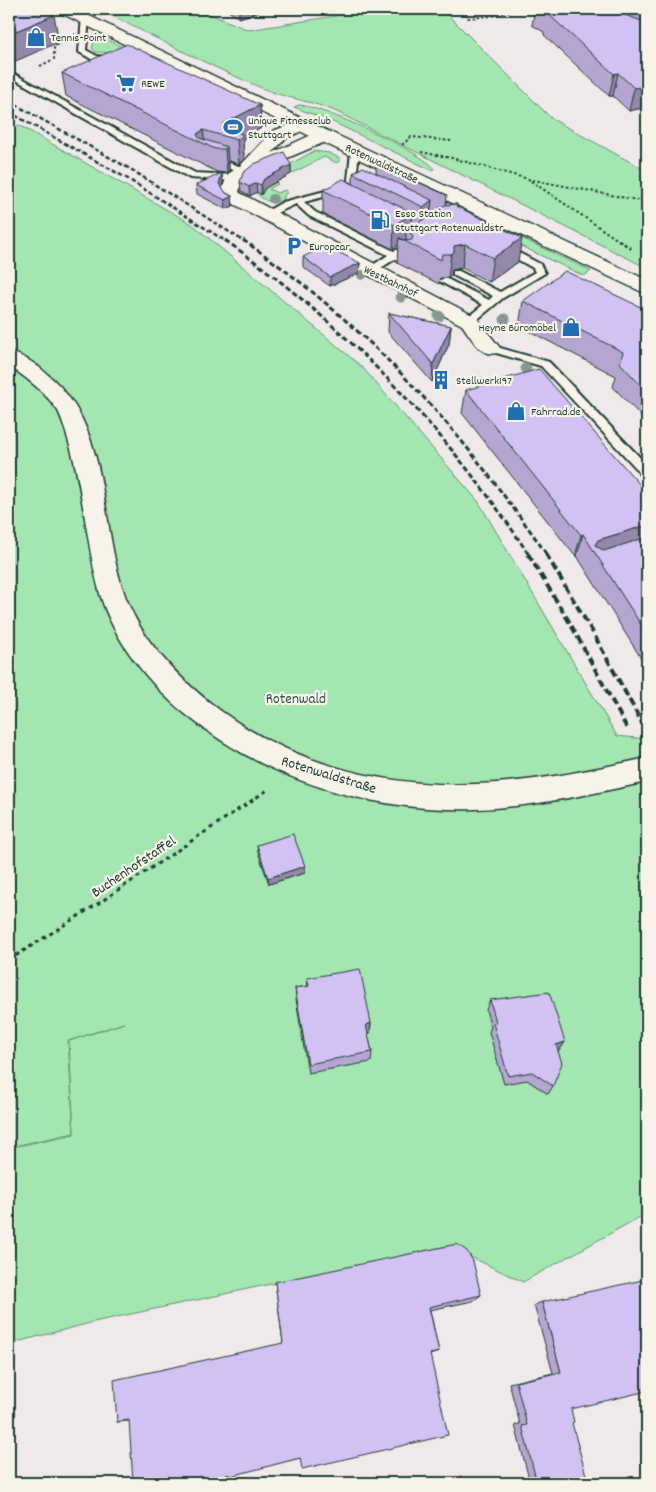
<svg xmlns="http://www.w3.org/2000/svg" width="656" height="1492" font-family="Dekko,sans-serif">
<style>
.green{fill:#a3e6b1;stroke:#619272}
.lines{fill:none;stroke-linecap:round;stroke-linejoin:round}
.lane-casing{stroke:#1f3d34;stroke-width:4}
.street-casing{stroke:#1f3d34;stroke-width:3}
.secondary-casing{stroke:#1f3d34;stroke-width:3}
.path-far2{stroke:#1f3d34;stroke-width:2;stroke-dasharray:2.5 2.5;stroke-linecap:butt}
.path-far1{stroke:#1f3d34;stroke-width:2.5;stroke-dasharray:3 3;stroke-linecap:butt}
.path{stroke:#1f3d34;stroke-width:3;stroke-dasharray:4 4;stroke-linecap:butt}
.lane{fill:#f7f3e8;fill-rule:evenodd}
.street{fill:#f7f3e8;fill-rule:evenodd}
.secondary{fill:#f7f3e8;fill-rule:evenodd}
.rail-far2{stroke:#1f3d34;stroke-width:2.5;stroke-dasharray:4.5 2.5;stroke-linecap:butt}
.rail-far1{stroke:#1f3d34;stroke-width:3;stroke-dasharray:5.5 3;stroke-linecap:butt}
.rail{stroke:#1f3d34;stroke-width:4;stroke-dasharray:8 4;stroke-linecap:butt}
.tree{fill:#889890}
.wall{fill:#b5a6d1;stroke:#1f3d34}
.shaded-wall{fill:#9387aa;stroke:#1f3d34}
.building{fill:#d2c1f3;stroke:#1f3d34}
.labels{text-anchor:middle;stroke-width:4.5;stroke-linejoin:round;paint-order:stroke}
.far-poi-label{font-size:12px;fill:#1f3d34;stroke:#f7f3e8;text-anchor:start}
.far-street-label{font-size:12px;fill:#1f3d34;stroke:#f7f3e8}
.park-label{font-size:15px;fill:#335647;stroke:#f7f3e8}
.street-label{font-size:15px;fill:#1f3d34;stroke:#f7f3e8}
</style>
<rect width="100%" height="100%" fill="#f0e9ea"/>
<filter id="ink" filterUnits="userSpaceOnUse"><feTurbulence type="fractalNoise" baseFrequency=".02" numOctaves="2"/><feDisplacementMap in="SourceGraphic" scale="10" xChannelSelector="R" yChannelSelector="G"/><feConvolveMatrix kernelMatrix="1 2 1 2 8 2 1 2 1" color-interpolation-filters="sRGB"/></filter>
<g filter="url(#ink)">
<!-- green -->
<g class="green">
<path d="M98 9H197L249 30 378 9H442L552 119 647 171V268L337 112C313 101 288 99 264 89 207 65 153 36 98 9Z"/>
<path d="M96 35 100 36 124 48 116 53 96 52 92 48Z"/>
<path d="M299 105C321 106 423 152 435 169L431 170 335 123 294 107Z"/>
<path d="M19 125 192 224 362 367 478 501 617 736 647 739V1213L523 1282 448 1246 94 1322 9 1344V1148L74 1134 69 1041 124 1023 68 1041 74 1133 9 1147V131Z"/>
<path d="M314 151 329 153 341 159 337 163 324 157 289 175 285 174 274 180 278 184 269 189 277 193 285 190 288 192 284 195V199C274 205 260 201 255 190L264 179Z"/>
<path d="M496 226 591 271 584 276 481 227Z"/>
</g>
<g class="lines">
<!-- lane casing -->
<g class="lane-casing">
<g id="lane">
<path d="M82 17 89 19 86 50 97 56 115 58V62L93 60 79 52Z"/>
<path d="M9 71 195 173 234 175 238 178 234 181 190 178 9 76Z"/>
<path d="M355 148 359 151 356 179 373 187V191H367L348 180 351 151Z"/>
<path d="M212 157 248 169 249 171 245 174 209 162V158Z"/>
<path d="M341 184 345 187 335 194 304 202 315 212 394 251 401 248 404 249 406 251 401 255 409 259V263H403L395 259 373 273H367V269L388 255 309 216 296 204 268 217H262L260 215 283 202 329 190Z"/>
<path d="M502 244 540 264 545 273 503 298 473 323H465V319L483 305 439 281 444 278 447 279 489 300 493 296 453 275V271H459L500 292 535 272 533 268 499 249V245Z"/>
<path d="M490 345 549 362 646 464 647 482 643 481 637 469 541 366 486 350V346Z"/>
</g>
</g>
<!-- street casing -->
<g class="street-casing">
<path id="street" d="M302 120 308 122 310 125 308 128 285 139 272 153 318 132H330L332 136 330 140 254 172 242 181 239 192 240 193 476 317 500 348 497 353C480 357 472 338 462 325L228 201 221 192 228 174 239 167 273 131Z"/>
</g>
<!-- secondary casing -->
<g class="secondary-casing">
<g id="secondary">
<path d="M57 9H75L330 132 647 280V293L640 291 318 140 59 12Z"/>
<path d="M9 352C23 355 36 364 47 374 113 428 98 525 126 598 142 640 174 673 208 701 283 762 381 788 477 784 534 782 591 770 647 758V782C591 794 533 807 475 809 371 812 265 780 184 713 149 684 113 639 100 594 87 547 84 497 71 449 67 437 64 423 58 411 46 393 27 378 9 366Z"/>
</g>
</g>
<!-- path-far2 -->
<g class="path-far2">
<path d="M463 9 468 18 492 16 516 9"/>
<path d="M40 66 54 59V46L61 43"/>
<path d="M402 145 411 137 451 141"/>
<path d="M421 152 452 158 528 179 647 202"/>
<path d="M531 181 621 242"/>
</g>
<!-- path-far1 -->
<path class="path-far1" d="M619 240 633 250"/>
<!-- path -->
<path class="path" d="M9 960 102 901 269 789"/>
<!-- lane -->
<use href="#lane" class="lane"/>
<!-- street -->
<use href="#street" class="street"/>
<!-- secondary -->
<use href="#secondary" class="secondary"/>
<!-- rail-far2 -->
<g class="rail-far2">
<path d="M9 101 132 170 245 242"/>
<path d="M9 112 128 179 227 242"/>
</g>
<!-- rail-far1 -->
<g class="rail-far1">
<path d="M225 240C344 324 450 433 529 555"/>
<path d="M243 240C344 309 433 398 505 497 519 516 534 535 547 555"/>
</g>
<!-- rail -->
<g class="rail">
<path d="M528 554 570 623 628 730"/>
<path d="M546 554 592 631 642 723"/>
</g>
</g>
<!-- trees -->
<g class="tree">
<circle cx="273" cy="199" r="5"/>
<circle cx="362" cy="275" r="5"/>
<circle cx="401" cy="297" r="5.5"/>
<circle cx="439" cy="316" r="5.5"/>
<circle cx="505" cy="319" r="5.5"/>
<circle cx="526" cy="368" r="5.5"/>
</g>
<!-- wall -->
<g class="wall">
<path d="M225 9H268L239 18Z"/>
<path d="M535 9H647V107L629 111 613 96H609L544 35V32L532 25Z"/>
<path d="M62 73 260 105 261 128 243 138 244 159 239 164 229 161V171L227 173 217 172 66 96Z"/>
<path d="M376 163 447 195 446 205 457 204V206L518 262 489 282 462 268 452 270 451 276 448 278H440L439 284 397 263 398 245 393 249 323 214V190L353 184V173L376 174Z"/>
<path d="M291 165V174L265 188 261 195 257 192 250 196 241 191 240 182Z"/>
<path d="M223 182 221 187 226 193 232 196 233 206 226 209 197 194 196 185Z"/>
<path d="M303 257 360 263 359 273 330 286 303 267Z"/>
<path d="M523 301 647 310V430L640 415 613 387 616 376 519 326Z"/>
<path d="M389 313 451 326 449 344 432 382 388 332Z"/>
<path d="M466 390 647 493V662L644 663 577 556H575L462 413Z"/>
<path d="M257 845 305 866V873L269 884 258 852Z"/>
<path d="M307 978 371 1023 370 1033 368 1034 372 1052 371 1062 308 1073 296 999 295 988 308 986Z"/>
<path d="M490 1000 565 1042 558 1052 553 1086 548 1094 527 1080 504 1084 489 1032 491 1027 486 1010Z"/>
<path d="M275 1282 481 1295 473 1301 430 1310 439 1352 430 1355 300 1458 230 1474 129 1421 117 1422 283 1343Z"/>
<path d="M542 1302 571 1409 572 1423 552 1483H530L515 1425 520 1424 509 1383 553 1373 534 1305Z"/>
</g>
<!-- shaded-wall -->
<g class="shaded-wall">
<path d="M239 9H268L239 18Z"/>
<path d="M54 15 59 42 9 64V34Z"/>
<path d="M618 73 613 96H609L614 74Z"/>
<path d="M647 86V107L629 111 634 88Z"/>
<path d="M260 105 261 128 243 138 244 159 239 164 237 140 223 124Z"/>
<path d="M203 130 205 143 197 140V134Z"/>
<path d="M227 147 229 171 227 173 225 149Z"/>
<path d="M291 165V174L265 188 261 195V185L264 179Z"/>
<path d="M222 173 223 182 220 193 219 184Z"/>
<path d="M256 183 257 192 250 196 249 187Z"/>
<path d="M232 196 233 206 226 209 225 200Z"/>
<path d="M432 200 429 224 421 231 423 207Z"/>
<path d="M413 213 411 234 406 231V241H405L399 238 398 245 393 249 394 225Z"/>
<path d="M522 238 518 262 489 282 493 258Z"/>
<path d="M465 244 462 268 452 270 451 276 448 278 451 254 454 246Z"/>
<path d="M360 263 359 273 330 286V277Z"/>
<path d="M451 326 449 344 432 382 433 364Z"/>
<path d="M647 525V545L599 559 595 545 598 540Z"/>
<path d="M583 534 577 556H575L581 535Z"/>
<path d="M647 656V662L644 663Z"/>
<path d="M305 866V873L269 884 268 878Z"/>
<path d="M371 1023 370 1033 365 1034 366 1025Z"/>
<path d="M565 1042 559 1051 550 1053 556 1045Z"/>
</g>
<!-- building -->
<g class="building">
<path d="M9 9H39L54 15 9 34Z"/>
<path d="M544 9H609L647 23V86L634 88 618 73 614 74 547 13 550 12Z"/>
<path d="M127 44 260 105 223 124 243 135 237 140 203 130 197 134 199 138 227 147 225 149H215L62 73Z"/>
<path d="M284 152 291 165 264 179 261 185 256 183 249 187 240 182 243 173 254 164Z"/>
<path d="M376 163H378L447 195Z"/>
<path d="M363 167 432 200 423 207 353 173Z"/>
<path d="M222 173 219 184 226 193 232 196 225 200 196 185Z"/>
<path d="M343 179 413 213 394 225 323 190Z"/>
<path d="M457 204 456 206 522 238 493 258 465 244 454 246V252L451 254H442L441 260 399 238 405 241 412 240 413 235 406 231 445 205Z"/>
<path d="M326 246 360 263 330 277 303 257Z"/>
<path d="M565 271 647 310V392L620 363 623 352 523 301Z"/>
<path d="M389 313 451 326 433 364Z"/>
<path d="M539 369 647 493V525L598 540 595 545 604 551 647 537V634L583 534 581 535 466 390Z"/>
<path d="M293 834 305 866 268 878 257 845Z"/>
<path d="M360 969 371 1023 366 1025 372 1052 308 1064 295 988 309 986 307 978Z"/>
<path d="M549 992 565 1042 556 1045 562 1063 553 1086 532 1072 508 1076 493 1023 496 1022 490 1000Z"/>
<path d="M457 1244 467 1251 473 1261 481 1295 429 1307 439 1352 430 1354 448 1435 302 1469 300 1458 231 1476 230 1474 191 1483H133L129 1420 117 1422 114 1380 283 1343 275 1282Z"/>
<path d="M647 1279V1391L571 1409 574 1422 572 1423 586 1475 552 1483H537L522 1426 527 1425 516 1382 561 1372 542 1302Z"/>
</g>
</g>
<!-- icons -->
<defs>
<g id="shop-bare" transform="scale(1.5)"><path d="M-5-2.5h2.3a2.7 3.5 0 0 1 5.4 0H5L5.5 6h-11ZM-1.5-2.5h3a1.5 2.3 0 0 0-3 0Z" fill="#1f6fb2" stroke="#f7f3e8" stroke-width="2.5" paint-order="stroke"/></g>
<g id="supermarket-bare" transform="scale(1.5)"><path d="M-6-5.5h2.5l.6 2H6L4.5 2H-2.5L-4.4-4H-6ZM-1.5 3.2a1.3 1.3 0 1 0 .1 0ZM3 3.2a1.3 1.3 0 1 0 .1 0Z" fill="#1f6fb2" stroke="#f7f3e8" stroke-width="2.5" paint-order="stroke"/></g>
<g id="stadium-bare" transform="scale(1.5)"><path d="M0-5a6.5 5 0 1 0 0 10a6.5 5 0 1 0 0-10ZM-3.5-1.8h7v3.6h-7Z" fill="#1f6fb2" stroke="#f7f3e8" stroke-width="2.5" paint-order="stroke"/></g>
<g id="fuel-bare" transform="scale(1.5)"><path d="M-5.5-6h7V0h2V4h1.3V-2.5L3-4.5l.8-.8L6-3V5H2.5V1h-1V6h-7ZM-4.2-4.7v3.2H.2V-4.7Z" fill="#1f6fb2" stroke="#f7f3e8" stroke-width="2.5" paint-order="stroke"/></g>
<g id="parking-bare" transform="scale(1.5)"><path d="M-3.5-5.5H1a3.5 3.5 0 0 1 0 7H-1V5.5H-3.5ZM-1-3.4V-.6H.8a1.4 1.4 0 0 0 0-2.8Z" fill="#1f6fb2" stroke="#f7f3e8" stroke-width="2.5" paint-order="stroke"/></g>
<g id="building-bare" transform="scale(1.5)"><path d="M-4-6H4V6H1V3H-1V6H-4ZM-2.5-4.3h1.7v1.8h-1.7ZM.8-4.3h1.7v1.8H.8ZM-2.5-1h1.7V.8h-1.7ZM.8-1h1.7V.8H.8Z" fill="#1f6fb2" stroke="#f7f3e8" stroke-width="2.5" paint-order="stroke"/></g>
</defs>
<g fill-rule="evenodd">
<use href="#shop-bare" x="36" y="37"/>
<use href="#supermarket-bare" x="126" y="83"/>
<use href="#stadium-bare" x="233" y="127"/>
<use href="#fuel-bare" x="380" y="220"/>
<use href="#parking-bare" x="294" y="246"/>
<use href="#shop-bare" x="571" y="327"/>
<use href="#building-bare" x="441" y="380"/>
<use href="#shop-bare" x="516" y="411"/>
</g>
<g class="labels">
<!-- far-poi labels -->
<g class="far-poi-label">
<text x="51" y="41">Tennis-Point</text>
<text x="141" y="87">REWE</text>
<text x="248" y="124">Unique Fitnessclub<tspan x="248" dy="14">Stuttgart</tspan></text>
<text x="395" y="217">Esso Station<tspan x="395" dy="14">Stuttgart Rotenwaldstr</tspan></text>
<text x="309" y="250">Europcar</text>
<text x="556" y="331" text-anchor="end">Heyne Büromöbel</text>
<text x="456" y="384">Stellwerk197</text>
<text x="531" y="415">Fahrrad.de</text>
</g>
<!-- far-street labels -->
<g class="far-street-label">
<text transform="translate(382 163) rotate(25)" y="4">Rotenwaldstraße</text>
<text transform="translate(391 281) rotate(26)" y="4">Westbahnhof</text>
</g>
<!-- park labels -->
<g class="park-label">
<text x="296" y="703">Rotenwald</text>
</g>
<!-- street labels -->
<g class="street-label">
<text transform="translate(329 774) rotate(17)" y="5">Rotenwaldstraße</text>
<text transform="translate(133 866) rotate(-34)" y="5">Buchenhofstaffel</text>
</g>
</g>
<!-- margin -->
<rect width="656" height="1492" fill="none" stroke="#f7f3e8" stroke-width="30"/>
<rect x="15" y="15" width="626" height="1462" fill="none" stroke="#1f3d34" stroke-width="2" filter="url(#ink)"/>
</svg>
